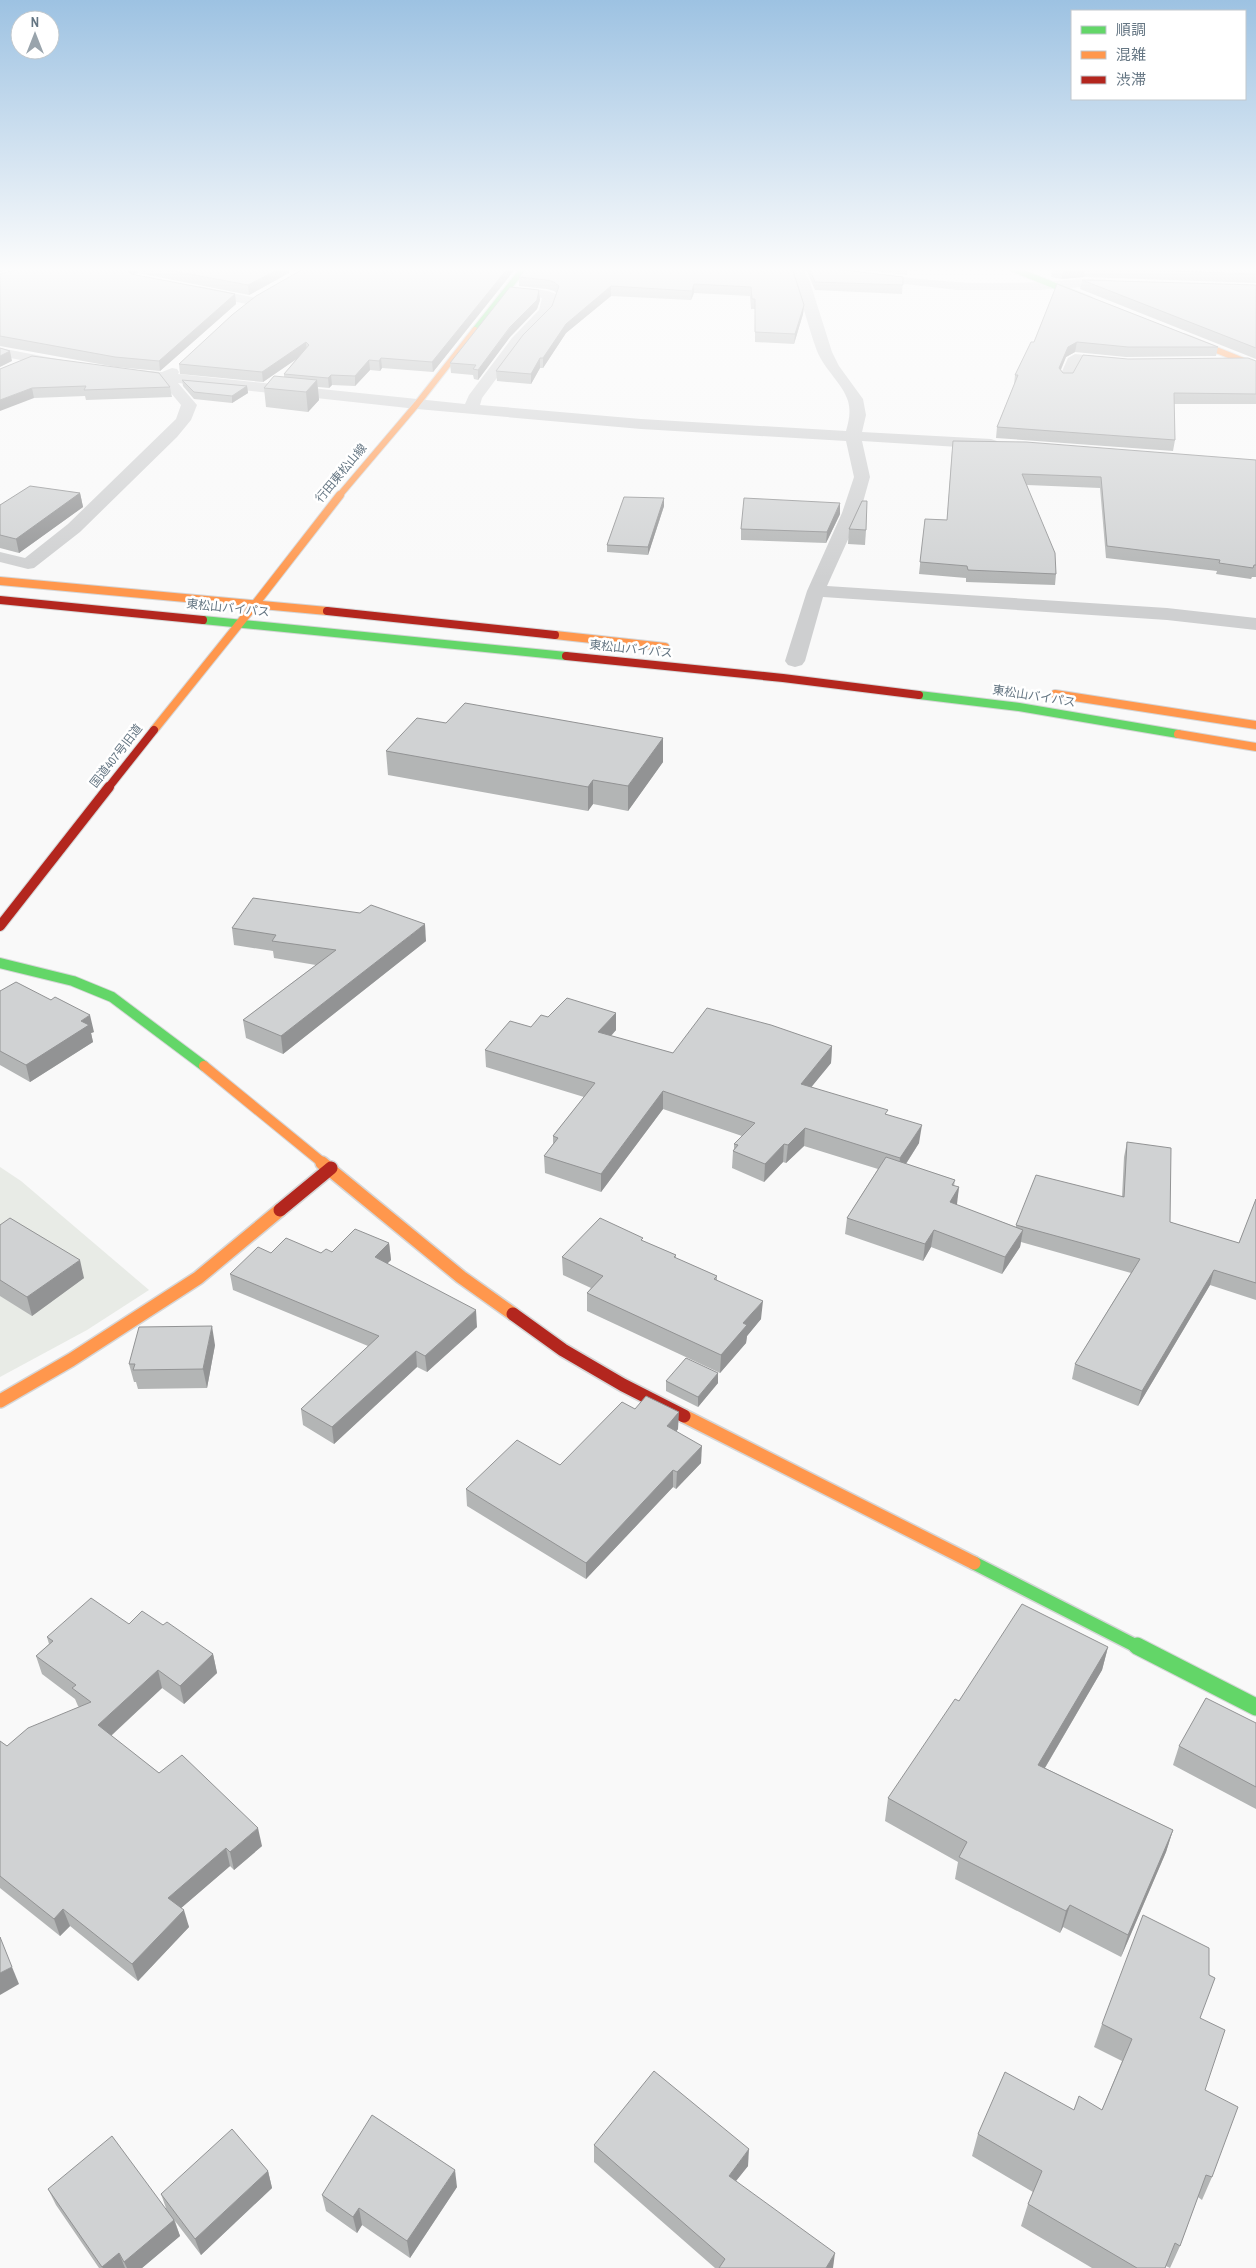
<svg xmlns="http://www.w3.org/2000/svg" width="1256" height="2268" font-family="'Archivo Narrow','Noto Sans JP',sans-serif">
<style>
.green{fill:#e8ebe6}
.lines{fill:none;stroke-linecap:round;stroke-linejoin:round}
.fast-far4-casing{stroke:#d5d6d7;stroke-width:8}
.fast-far3-casing{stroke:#d5d6d7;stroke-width:10}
.fast-far2-casing{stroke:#d5d6d7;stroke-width:12}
.fast-far1-casing{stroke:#d5d6d7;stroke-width:16}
.fast-casing{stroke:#d5d6d7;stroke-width:19}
.slow-far3-casing{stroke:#d5d6d7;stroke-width:8}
.slow-far2-casing{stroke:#d5d6d7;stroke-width:10}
.slow-far1-casing{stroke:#d5d6d7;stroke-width:12}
.slow-casing{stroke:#d5d6d7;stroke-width:16}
.jam-far2-casing{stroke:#d5d6d7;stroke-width:10}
.jam-far1-casing{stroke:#d5d6d7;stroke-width:12}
.jam-casing{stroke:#d5d6d7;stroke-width:16}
.street{fill:#cecfd0;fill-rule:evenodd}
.fast-far4{stroke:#63d668;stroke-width:6}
.fast-far3{stroke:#63d668;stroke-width:8}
.fast-far2{stroke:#63d668;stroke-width:10}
.fast-far1{stroke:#63d668;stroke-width:13}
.fast{stroke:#63d668;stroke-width:17}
.slow-far3{stroke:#ff974d;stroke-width:6}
.slow-far2{stroke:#ff974d;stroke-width:8}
.slow-far1{stroke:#ff974d;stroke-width:10}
.slow{stroke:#ff974d;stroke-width:13}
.jam-far2{stroke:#b3261e;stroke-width:8}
.jam-far1{stroke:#b3261e;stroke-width:10}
.jam{stroke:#b3261e;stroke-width:13}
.wall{fill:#b3b5b5}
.shaded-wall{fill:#929394}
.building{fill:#d0d2d3;stroke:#929394}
.labels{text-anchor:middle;stroke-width:5;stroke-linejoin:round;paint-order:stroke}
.far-street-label{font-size:12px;fill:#657683;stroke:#fff}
</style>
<rect width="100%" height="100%" fill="#f9f9f9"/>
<!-- green -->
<path class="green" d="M0 1167 21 1181 149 1290 87 1330 0 1377Z"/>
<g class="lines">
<!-- fast-far4 casing -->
<g class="fast-far4-casing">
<g id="fast-far4">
<path d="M1011 268 1090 300"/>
<path d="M475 330 524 268"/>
</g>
</g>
<!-- fast-far3 casing -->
<g class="fast-far3-casing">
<g id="fast-far3">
<path d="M203 620 566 656"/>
<path d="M919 695 1019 707 1178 734"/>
</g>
</g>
<!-- fast-far2 casing -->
<g class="fast-far2-casing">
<path id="fast-far2" d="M0 963 73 981 112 997 204 1066"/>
</g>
<!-- fast-far1 casing -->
<g class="fast-far1-casing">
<path id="fast-far1" d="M974 1563 1140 1648"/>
</g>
<!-- fast casing -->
<g class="fast-casing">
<path id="fast" d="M1137 1646 1256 1707"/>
</g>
<!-- slow-far3 casing -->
<g class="slow-far3-casing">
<g id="slow-far3">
<path d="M1184 337 1256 366"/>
<path d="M339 496 417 404 475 330"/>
</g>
</g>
<!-- slow-far2 casing -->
<g class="slow-far2-casing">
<g id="slow-far2">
<path d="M0 581 327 611"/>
<path d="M256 603 340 495"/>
<path d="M555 635 665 647"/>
<path d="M1055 694 1256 725"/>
<path d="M154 730 256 603"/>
<path d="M1178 734 1256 747"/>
</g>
</g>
<!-- slow-far1 casing -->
<g class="slow-far1-casing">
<path id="slow-far1" d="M204 1066 324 1164"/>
</g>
<!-- slow casing -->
<g class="slow-casing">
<g id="slow">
<path d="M322 1163 461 1277 513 1314"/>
<path d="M0 1401 71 1360 198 1278 280 1210"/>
<path d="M684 1416 974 1563"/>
</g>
</g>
<!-- jam-far2 casing -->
<g class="jam-far2-casing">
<g id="jam-far2">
<path d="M0 600 203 620"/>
<path d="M327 611 555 635"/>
<path d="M566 656 783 678 919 695"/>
<path d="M108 788 154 730"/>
</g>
</g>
<!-- jam-far1 casing -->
<g class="jam-far1-casing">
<path id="jam-far1" d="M0 926 109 787"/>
</g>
<!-- jam casing -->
<g class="jam-casing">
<g id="jam">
<path d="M280 1210 331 1168"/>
<path d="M513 1314 563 1350 623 1385 684 1416"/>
</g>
</g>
<!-- street -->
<g class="street">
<path d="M789 268C846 268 899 278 956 282 983 284 1012 283 1040 282 1055 281 1118 275 1126 285L1119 289 1084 287 1039 290H957L804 272 809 279 832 352 839 366 863 399 866 415 862 432 991 439 997 441 999 444 997 447 991 449 862 441 870 477 860 513 827 586 1167 608 1256 618V630L1167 620 823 597 805 661 802 665 795 667 788 665 785 661 807 591 842 513 854 477 846 441 641 429 417 409 178 383 197 405 191 420 177 437 80 532 34 568 28 569 0 562V552L25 558 68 524 176 419 181 405 161 381 120 376 118 373 120 370 125 369 162 372 172 368 177 369 179 372 178 374 465 404 469 395 512 338 539 310 542 298 502 294 500 291C506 285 552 289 557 295L551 314 522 344 482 398 480 405 641 419 846 431C849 420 851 412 848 401 843 384 824 369 817 351 807 324 801 294 789 268Z"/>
<path d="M199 286 256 298 258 301 251 305 194 293 192 290Z"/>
<path d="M0 348 62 360 69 364 62 368 0 356Z"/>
<path d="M1075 354 1118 358 1125 362 1118 366 1080 363 1072 381H1062L1059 378 1068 358Z"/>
</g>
<!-- fast-far4 -->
<use href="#fast-far4" class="fast-far4"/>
<!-- fast-far3 -->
<use href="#fast-far3" class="fast-far3"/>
<!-- fast-far2 -->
<use href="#fast-far2" class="fast-far2"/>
<!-- fast-far1 -->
<use href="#fast-far1" class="fast-far1"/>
<!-- fast -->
<use href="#fast" class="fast"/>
<!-- slow-far3 -->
<use href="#slow-far3" class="slow-far3"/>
<!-- slow-far2 -->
<use href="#slow-far2" class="slow-far2"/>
<!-- slow-far1 -->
<use href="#slow-far1" class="slow-far1"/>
<!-- slow -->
<use href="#slow" class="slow"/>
<!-- jam-far2 -->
<use href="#jam-far2" class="jam-far2"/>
<!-- jam-far1 -->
<use href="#jam-far1" class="jam-far1"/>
<!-- jam -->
<use href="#jam" class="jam"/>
</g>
<!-- wall -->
<g class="wall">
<path d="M23 268H289V273L249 295 138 273 133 275 235 294 236 304 160 371 116 367 0 346V274Z"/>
<path d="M516 268 433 372 382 368 380 371 370 370 355 386 332 385 329 388 318 387 319 400 308 412 266 407 264 388 284 377V374L297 358 263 382 180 374 179 364Z"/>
<path d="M792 268 804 305 803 314 794 344 755 342V309H751L750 296 694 293 691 300 611 296 566 333 543 368H540L531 384 497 381 496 371 552 306 556 293 554 291 547 289 519 286V277Z"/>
<path d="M808 268H826L903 277 902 294 815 290 808 274Z"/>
<path d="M845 268H918V271L907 270V275Z"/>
<path d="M1052 268H1256V283L1084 277 1062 279 1051 277Z"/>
<path d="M1082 280 1256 285V359L1080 289Z"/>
<path d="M1057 284 1218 347 1216 356 1126 357 1075 352 1066 357 1061 370 1063 373H1073L1128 359 1256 361V404H1174L1175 440 1173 451 996 438 997 427 1014 385 1015 375 1034 342Z"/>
<path d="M540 300 537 309 510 337 478 380 474 379 473 375 451 373 450 363Z"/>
<path d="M0 369 170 387 172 397 86 400 85 396 34 398Z"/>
<path d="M182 380 247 386 248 393 232 403 194 399 183 386Z"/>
<path d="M952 451 1256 460V577H1252L1251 579 1216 574 1217 571 1106 558 1100 488 1027 485 1056 574 1055 585 966 582V578L919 574 925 519 947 520Z"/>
<path d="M80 493 83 507 19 553 0 548V505Z"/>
<path d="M664 498V506L648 555 607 552V545Z"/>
<path d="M840 514 826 543 741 540V529Z"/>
<path d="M849 529 866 530 865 545 848 544Z"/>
<path d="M446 723 663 738V762L628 811 593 804 588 811 388 775 386 751Z"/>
<path d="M232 928 426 941 283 1054 246 1038 243 1020 316 965 274 958 273 951 234 945Z"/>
<path d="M0 991 94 1032 91 1033 93 1042 30 1082 0 1065Z"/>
<path d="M616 1013V1030L611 1036 673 1053 832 1046 831 1063 811 1087 887 1115 919 1143 906 1164 955 1180 954 1186 959 1187 956 1205 1016 1227V1225L1122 1197 1124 1157 1127 1142 1170 1222 1239 1243 1256 1199V1300L1210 1285 1138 1406 1072 1379 1075 1364 1131 1273 1021 1242 1020 1247 1002 1274 931 1247 923 1261 845 1234 847 1218 878 1169 804 1146 786 1163 783 1162 764 1182 732 1168 733 1151 734 1149V1144L742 1136 663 1109 601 1192 545 1173 544 1156 553 1144V1136L584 1097 486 1067 485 1050 531 1027 548 1017Z"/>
<path d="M0 1225 84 1278 32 1316 0 1296Z"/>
<path d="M643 1241 676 1255V1258L717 1276V1280L761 1319 747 1336 746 1343 720 1373 587 1311V1293L591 1288 563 1275 562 1257Z"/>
<path d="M389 1243 391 1260 387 1263 477 1327 427 1372 417 1367 334 1444 303 1425 301 1409 368 1346 233 1290 230 1274 271 1253H321Z"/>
<path d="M215 1345 207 1388 138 1389 136 1382H134L129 1364Z"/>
<path d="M718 1373V1383L698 1407 666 1391V1381Z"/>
<path d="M635 1409 678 1429 676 1432 701 1463 676 1489 673 1487 586 1579 467 1506 466 1489 560 1465Z"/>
<path d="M129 1624 163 1625 213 1654 217 1673 184 1704 162 1688 111 1736 159 1773 262 1846 234 1870 230 1866 181 1908 189 1927 138 1981 70 1926 60 1936 0 1888V1741L7 1746 79 1707 78 1706 75 1699 42 1674 36 1656 49 1644 47 1637Z"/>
<path d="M1108 1647 1102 1670 1045 1768 1173 1830 1166 1852 1121 1957 1063 1927 1060 1933 955 1879 958 1862 885 1821 888 1798 959 1701Z"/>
<path d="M1256 1723V1809L1173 1765 1179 1746Z"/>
<path d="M1200 2018 1205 2090 1212 2177 1202 2200 1198 2197 1180 2246 1170 2268 1166 2266 1165 2268H1092L1021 2226 1028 2204 1033 2192 972 2156 978 2134 1074 2110H1102L1122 2061 1094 2047 1102 2024Z"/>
<path d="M594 2145 748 2166 736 2181 833 2268H715L594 2162Z"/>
<path d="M268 2171 272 2188 201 2255 175 2221 180 2236 142 2268H99L56 2205 48 2189 166 2208 161 2194Z"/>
<path d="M457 2187 410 2258 362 2225 357 2233 326 2211 322 2195Z"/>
</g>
<!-- shaded-wall -->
<g class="shaded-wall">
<path d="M0 268H16L0 272Z"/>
<path d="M129 268H138V273L131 275 128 271Z"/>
<path d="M281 268H289V273L249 295 248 285Z"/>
<path d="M508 268H516L433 372 432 362Z"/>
<path d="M1085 268 1084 277 1062 279 1063 269Z"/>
<path d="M694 284V293L691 300 692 291Z"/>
<path d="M611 286V296L566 333 543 368V358L566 324Z"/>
<path d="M539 290 540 300 537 309 510 337 478 380V370Z"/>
<path d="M235 294 236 304 160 371 159 361Z"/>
<path d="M804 305 803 314 794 344 795 334Z"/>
<path d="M306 342 307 352 263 382 262 372Z"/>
<path d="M1077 342 1075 352 1066 357 1057 378 1059 368 1068 347Z"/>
<path d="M10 351 12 361 0 367V356Z"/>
<path d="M381 358 382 368 380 371 379 361Z"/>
<path d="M540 358V368L531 384V374Z"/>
<path d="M369 360 370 370 355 386V376Z"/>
<path d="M331 375 332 385 329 388 328 378Z"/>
<path d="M317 380 319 400 308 412 306 392Z"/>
<path d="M247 386 248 393 232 403V396Z"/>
<path d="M32 388 34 398 0 411V400Z"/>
<path d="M80 493 83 507 19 553 16 539Z"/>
<path d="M664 498V506L648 555V547Z"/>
<path d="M840 503V514L826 543 827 532Z"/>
<path d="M663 738V762L628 811V786Z"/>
<path d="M593 780V804L588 811V787Z"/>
<path d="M425 924 426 941 283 1054 281 1036Z"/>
<path d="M616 1013V1030L599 1049 598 1032Z"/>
<path d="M90 1015 94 1032 91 1033 93 1042 30 1082 26 1065 81 1021Z"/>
<path d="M832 1046 831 1063 800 1101 801 1084Z"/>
<path d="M663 1091V1109L601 1192V1174Z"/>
<path d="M922 1125 919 1143 898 1176 900 1158Z"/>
<path d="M805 1128 804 1146 786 1163 788 1145Z"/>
<path d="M784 1144 783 1162 764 1182 765 1164Z"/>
<path d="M959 1187 957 1204 948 1219 950 1202Z"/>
<path d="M934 1230 931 1247 923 1261 925 1244Z"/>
<path d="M1023 1230 1020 1247 1002 1274 1005 1257Z"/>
<path d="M389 1243 391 1260 377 1274 375 1257Z"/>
<path d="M80 1260 84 1278 32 1316 27 1297Z"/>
<path d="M1214 1270 1210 1285 1138 1406 1142 1391Z"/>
<path d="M763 1301 761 1319 747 1336 746 1343 720 1373 721 1355 743 1323Z"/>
<path d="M476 1310 477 1327 427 1372 425 1356Z"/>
<path d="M212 1326 215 1345 207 1388 203 1369Z"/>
<path d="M416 1351 417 1367 334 1444 332 1427Z"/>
<path d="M718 1373V1383L698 1407V1397Z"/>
<path d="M679 1412 678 1429 667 1443V1426Z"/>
<path d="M702 1446 701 1463 676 1489 677 1472Z"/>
<path d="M673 1470V1487L586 1579V1563Z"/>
<path d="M1108 1647 1102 1670 1033 1788 1038 1765Z"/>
<path d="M213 1654 217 1673 184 1704 180 1686Z"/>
<path d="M158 1670 162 1688 103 1743 98 1725Z"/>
<path d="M258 1828 262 1846 234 1870 230 1852Z"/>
<path d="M1173 1830 1166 1852 1121 1957 1128 1935Z"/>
<path d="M226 1848 230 1866 173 1915 168 1898Z"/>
<path d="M1070 1905 1063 1927 1060 1933 1066 1911Z"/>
<path d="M63 1909 70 1926 60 1936 54 1919Z"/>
<path d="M184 1910 189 1927 138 1981 132 1964Z"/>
<path d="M12 1967 19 1984 0 1995V1973Z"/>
<path d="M749 2149 748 2166 727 2192 729 2176Z"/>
<path d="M455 2170 457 2187 410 2258 407 2241Z"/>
<path d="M268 2171 272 2188 201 2255 195 2239Z"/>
<path d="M359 2208 362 2225 357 2233 353 2217Z"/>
<path d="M174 2220 180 2236 142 2268H127L124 2262Z"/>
<path d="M119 2253 125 2268H103L102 2267Z"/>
<path d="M835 2253 833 2268H826Z"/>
</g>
<!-- building -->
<g class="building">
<path d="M23 268H129L128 271 131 274 235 294 159 361 115 357 0 336V274Z"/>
<path d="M157 268H281L248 285Z"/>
<path d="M305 268H508L432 362 381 358 379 361 369 360 355 376 331 375 328 378 284 374 309 345 306 342 262 372 179 364 232 315 256 296Z"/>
<path d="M526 268H792L804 305 795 334 755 332V299H752L751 287 694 284 692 291 611 286 566 324 543 358H540L531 374 496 371 523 335 552 306 559 286 554 282 547 280 519 277Z"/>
<path d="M809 268H826L903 277V285L815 282Z"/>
<path d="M1053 268H1256V274L1085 268 1063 269Z"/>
<path d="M1082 280 1256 285V348Z"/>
<path d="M1057 284 1218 347H1128L1077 342 1068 347 1059 368 1063 373H1073L1083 355 1128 359 1248 358 1256 361V394L1174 393 1175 440 997 427 1018 375H1015L1031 342H1034Z"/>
<path d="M510 287 539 290 537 300 510 327 478 370 473 369 476 365 450 363Z"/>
<path d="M0 348 10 351 0 356Z"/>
<path d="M32 356 159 373 170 387 84 390 86 386 32 388 0 400V369Z"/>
<path d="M274 376 317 380 306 392 264 388Z"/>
<path d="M182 380 247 386 232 396 194 392Z"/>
<path d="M953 441 1026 442 1256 460V565H1254L1253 568 1219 563 1220 560 1107 546 1101 477 1022 474 1055 553 1056 574 968 570 967 566 920 562 925 519 947 520Z"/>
<path d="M30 486 80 493 16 539 0 535V505Z"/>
<path d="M624 497 664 498 648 547 607 545Z"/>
<path d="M744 498 840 503 827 532 741 529Z"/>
<path d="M862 501H867L866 530 849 529Z"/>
<path d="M465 703 663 738 628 786 593 780 588 787 386 751 417 718 446 723Z"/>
<path d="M253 898 360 913 371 905 425 924 281 1036 243 1020 336 950 272 941 276 935 232 928Z"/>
<path d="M16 982 51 1000 55 997 90 1015 81 1021 89 1025 26 1065 0 1051V991Z"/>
<path d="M567 998 616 1013 598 1032 673 1053 707 1008 771 1025 832 1046 801 1084 888 1110 885 1114 922 1125 900 1158 805 1128 788 1145 784 1144 765 1164 733 1151 738 1145 734 1144 755 1123 663 1091 601 1174 544 1156 558 1138 553 1136 595 1083 485 1050 510 1021 531 1027 541 1015 548 1017Z"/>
<path d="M1127 1142 1171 1148 1170 1222 1239 1243 1256 1199V1283L1214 1270 1142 1391 1075 1364 1140 1259 1016 1225 1036 1175 1124 1197Z"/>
<path d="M886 1157 955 1180 952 1185 959 1187 950 1202 1023 1230 1005 1257 934 1230 925 1244 847 1218Z"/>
<path d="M10 1218 80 1260 27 1297 0 1280V1225Z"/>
<path d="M600 1218 643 1238 641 1240 676 1255 674 1257 717 1276 714 1279 763 1301 743 1323 747 1325 721 1355 587 1293 603 1276 562 1257Z"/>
<path d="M355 1229 389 1243 375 1257 476 1310 425 1356 416 1351 332 1427 301 1409 379 1336 230 1274 258 1247 271 1253 286 1238 321 1253 326 1249 332 1252Z"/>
<path d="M212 1326 203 1369 133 1370 135 1364H129L139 1327Z"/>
<path d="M686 1358 718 1373 698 1397 666 1381Z"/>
<path d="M646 1396 679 1412 667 1426 702 1446 677 1472 673 1470 586 1563 466 1489 517 1440 560 1465 622 1402 635 1409Z"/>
<path d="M91 1598 129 1624 142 1611 163 1625 167 1622 213 1654 180 1686 158 1670 98 1725 159 1773 182 1755 258 1828 230 1852 226 1848 168 1898 184 1910 132 1964 63 1909 54 1919 0 1876V1741L7 1746 28 1728 91 1702 72 1688 76 1685 36 1656 53 1641 47 1637Z"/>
<path d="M1022 1604 1108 1647 1038 1765 1173 1830 1128 1935 1070 1905 1066 1911 959 1857 967 1842 888 1798 955 1699 959 1701Z"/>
<path d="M1206 1698 1256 1723V1787L1179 1746Z"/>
<path d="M1143 1915 1209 1948V1975L1215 1978 1200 2018 1225 2030 1205 2090 1238 2107 1212 2177 1206 2175 1180 2246 1175 2243 1165 2268H1137L1028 2204 1042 2171 978 2134 1005 2072 1074 2110 1079 2096 1102 2110 1132 2039 1102 2024Z"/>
<path d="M0 1937 12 1967 0 1973Z"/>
<path d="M654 2071 749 2149 729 2176 835 2253 826 2268H719L725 2259 594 2145Z"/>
<path d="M372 2115 455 2170 407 2241 359 2208 353 2217 322 2195Z"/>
<path d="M232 2129 268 2171 195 2239 161 2194Z"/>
<path d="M112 2136 174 2220 124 2262 119 2253 102 2267 48 2189Z"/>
</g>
<!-- sky -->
<linearGradient id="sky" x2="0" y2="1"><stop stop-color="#9dc2e2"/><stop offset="0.46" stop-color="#fcfcfc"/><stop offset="1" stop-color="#fcfcfc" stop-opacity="0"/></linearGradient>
<rect width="1256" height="585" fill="url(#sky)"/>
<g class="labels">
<!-- far-street labels -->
<g class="far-street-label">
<text transform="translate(341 473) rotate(-50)" y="4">行田東松山線</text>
<text transform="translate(228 608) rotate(6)" y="4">東松山バイパス</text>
<text transform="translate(631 649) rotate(6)" y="4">東松山バイパス</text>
<text transform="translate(1034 696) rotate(9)" y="4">東松山バイパス</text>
<text transform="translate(116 756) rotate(-52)" y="4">国道407号旧道</text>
</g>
</g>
<!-- legend -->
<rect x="1071" y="10" width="175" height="90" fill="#ffffff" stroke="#c1c8cd"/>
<rect x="1081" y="26" width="25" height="8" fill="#63d668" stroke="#c1c8cd"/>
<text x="1116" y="35" font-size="15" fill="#657683">順調</text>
<rect x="1081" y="51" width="25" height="8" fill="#ff974d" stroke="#c1c8cd"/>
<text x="1116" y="60" font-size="15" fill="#657683">混雑</text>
<rect x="1081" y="76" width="25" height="8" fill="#b3261e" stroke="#c1c8cd"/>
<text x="1116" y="85" font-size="15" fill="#657683">渋滞</text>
<!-- north arrow -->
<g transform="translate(35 35)"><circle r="24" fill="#ffffff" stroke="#c1c8cd"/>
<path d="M0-4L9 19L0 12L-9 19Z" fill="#99a4ac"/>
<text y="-8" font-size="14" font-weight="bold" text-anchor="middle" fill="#657683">N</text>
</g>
</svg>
